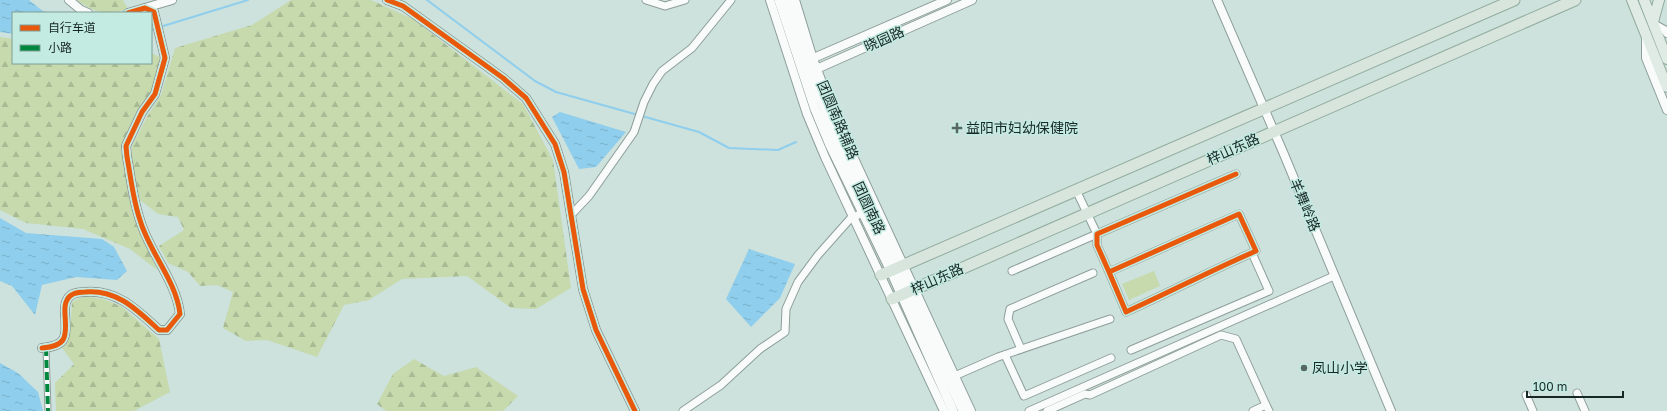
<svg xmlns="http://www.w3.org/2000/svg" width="1667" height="411" font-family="'Golos Text','Noto Sans SC',sans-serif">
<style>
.forest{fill:url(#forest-firs)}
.green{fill:#c6daae}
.water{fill:url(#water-ripples)}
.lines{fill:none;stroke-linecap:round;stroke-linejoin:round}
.stream{stroke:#8fceec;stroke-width:2}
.pedestrian-casing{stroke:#8e9e9a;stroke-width:7}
.minor-casing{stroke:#8e9e9a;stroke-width:9}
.tertiary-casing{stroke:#8e9e9a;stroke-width:10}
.secondary-casing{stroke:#8e9e9a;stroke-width:11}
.primary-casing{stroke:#92ac9d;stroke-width:12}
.trunk-casing{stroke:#92ac9d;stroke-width:13}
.pedestrian{stroke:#f8fbfa;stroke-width:5}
.minor{stroke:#f8fbfa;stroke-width:7}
.tertiary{stroke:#f8fbfa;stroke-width:8}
.secondary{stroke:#f8fbfa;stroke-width:9}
.primary{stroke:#dfebe4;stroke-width:10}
.trunk{stroke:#d7e5dc;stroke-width:11}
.quiet{stroke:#00873e;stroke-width:4;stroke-dasharray:8 4;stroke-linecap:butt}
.cycleway-casing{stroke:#c4ebe1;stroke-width:8}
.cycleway{stroke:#e8590c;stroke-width:5}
.poi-dot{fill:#576864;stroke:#c4ebe1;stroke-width:1.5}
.labels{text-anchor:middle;stroke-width:3;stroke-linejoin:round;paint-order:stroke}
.street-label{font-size:14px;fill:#172723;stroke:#c4ebe1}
.poi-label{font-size:14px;fill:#172723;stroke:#c4ebe1;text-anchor:start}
</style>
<defs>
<pattern id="forest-firs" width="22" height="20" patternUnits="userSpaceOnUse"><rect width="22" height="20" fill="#c6daae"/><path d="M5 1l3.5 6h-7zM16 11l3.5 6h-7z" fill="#a9bb95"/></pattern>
<pattern id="water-ripples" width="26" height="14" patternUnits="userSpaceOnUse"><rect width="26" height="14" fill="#8fceec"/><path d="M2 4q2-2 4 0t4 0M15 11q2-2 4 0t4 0" fill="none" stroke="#7bb1ca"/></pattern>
</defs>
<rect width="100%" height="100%" fill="#cde2dd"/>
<!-- forest -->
<g class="forest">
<path d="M77 0H123L128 9C107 16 94 13 77 0Z"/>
<path d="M291 0H371L413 19 523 104 553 160 571 288 536 309 511 308 467 276 402 279 369 300 344 305 317 357 267 340 246 341 223 328 233 292 217 285 200 286 188 272 168 263 159 246 184 230 178 217 158 214 140 200 131 161 132 146 148 115 161 95 175 48 252 25Z"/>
<path d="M0 37 13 39V63H151V53L160 57 152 92 138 109 121 150 136 223 157 270 130 249 83 229 26 223 0 210Z"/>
<path d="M84 296 103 299 121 306 159 339 170 392 134 411H56L55 383 74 364 62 348 70 333 72 302Z"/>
<path d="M414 359 444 376 476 367 518 396 503 411H386L377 404 393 374Z"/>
</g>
<!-- green -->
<path class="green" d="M1154 271 1160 286 1129 300 1122 284Z"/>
<!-- water -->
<g class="water">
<path d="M0 0H29L44 12V13H13V34L0 32Z"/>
<path d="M560 112 626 132 596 167 579 169 552 117Z"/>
<path d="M0 218 26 233 102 239 114 247 127 271 117 280 76 277 42 285 35 315 12 286 0 281Z"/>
<path d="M749 249 795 264 780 298 751 327 726 299Z"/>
<path d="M0 363 18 373 38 392 43 411H0Z"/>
</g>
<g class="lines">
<!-- stream -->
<g class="stream">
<path d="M427 0 535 81 556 92 699 132 729 148 778 150 796 142"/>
<path d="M44 12 46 13"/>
<path d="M160 27 248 0"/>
<path d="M151 30 156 29"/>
</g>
<!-- pedestrian casing -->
<g class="pedestrian-casing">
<path id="pedestrian" d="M46 348 48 411"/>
</g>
<!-- minor casing -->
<g class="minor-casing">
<g id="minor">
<path d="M646 0 665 6 685 0"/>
<path d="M571 215 589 196 634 132 644 102 653 84 662 71 692 48 731 0"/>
<path d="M1012 271 1097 234 1076 190"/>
<path d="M1109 272 1126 312C1170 292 1212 270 1256 251L1239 214 1109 272 1097 245V234L1236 174"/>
<path d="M1021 349 1008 319 1010 309 1093 273"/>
<path d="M1131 350 1269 291 1252 253"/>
<path d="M1005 355 1024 396 1111 358"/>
<path d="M950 378 998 357 1110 319"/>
<path d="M1577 393 1585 411"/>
<path d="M1526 395 1533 411"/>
<path d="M683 411 721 385 760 349 785 332 786 309 798 282 818 255 850 219 862 213"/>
<path d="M1029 411 1334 276"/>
<path d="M1047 411 1085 394 1090 395 1221 335 1236 339 1266 405"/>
<path d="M1253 411 1266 405 1269 411"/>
</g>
</g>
<!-- tertiary casing -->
<g class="tertiary-casing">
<g id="tertiary">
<path d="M69 0 81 10 88 13"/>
<path d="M387 0 403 6 503 78 526 98 555 144 564 172 583 289 596 330 635 411"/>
<path d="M770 0 807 114 825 157 944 411"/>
<path d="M795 0 813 59 838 124 971 411"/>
<path d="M1217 0 1283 152 1391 411"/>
<path d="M145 8 172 0"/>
<path d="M1653 24 1666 31 1667 33"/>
<path d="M1646 39V58L1667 110"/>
<path d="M809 60 947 0"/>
<path d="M812 71 972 0"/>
<path d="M42 348C66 346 67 338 65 315 65 310 64 305 67 300 70 293 78 292 85 292 117 289 137 310 159 330H167L180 314C176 280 149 252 140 220 133 200 131 178 127 157L126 146 142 112 155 94 165 58 154 12 145 8 128 13"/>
</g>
</g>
<!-- secondary casing -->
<g class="secondary-casing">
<g id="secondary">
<path d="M779 0 815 109 830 145 891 271 953 411"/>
<path d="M787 0 807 61 832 130 963 411"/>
</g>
</g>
<!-- primary casing -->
<g class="primary-casing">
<g id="primary">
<path d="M1632 0 1667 87"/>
<path d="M1644 0 1667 59"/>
<path d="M1653 22 1659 0"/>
</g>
</g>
<!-- trunk casing -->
<g class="trunk-casing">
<g id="trunk">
<path d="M881 275 1514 0"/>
<path d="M892 299 1575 0"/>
</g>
</g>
<!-- pedestrian -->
<use href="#pedestrian" class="pedestrian"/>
<!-- minor -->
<use href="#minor" class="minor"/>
<!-- tertiary -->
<use href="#tertiary" class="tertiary"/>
<!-- secondary -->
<use href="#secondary" class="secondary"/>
<!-- primary -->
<use href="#primary" class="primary"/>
<!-- trunk -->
<use href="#trunk" class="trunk"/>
<!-- quiet -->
<path class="quiet" d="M46 348 48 411"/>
<!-- cycleway casing -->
<g class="cycleway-casing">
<g id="cycleway">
<path d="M387 0 403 6 503 78 526 98 555 144 564 172 583 289 596 330 635 411"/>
<path d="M1109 272 1126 312C1170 292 1212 270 1256 251L1239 214 1109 272 1097 245V234L1236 174"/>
<path d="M42 348C66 346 67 338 65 315 65 310 64 305 67 300 70 293 78 292 85 292 117 289 137 310 159 330H167L180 314C176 280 149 252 140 220 133 200 131 178 127 157L126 146 142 112 155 94 165 58 154 12 145 8 128 13"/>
</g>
</g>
<!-- cycleway -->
<use href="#cycleway" class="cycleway"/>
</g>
<!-- markers -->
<g class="poi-dot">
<path d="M955 122h4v4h4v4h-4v4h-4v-4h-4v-4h4z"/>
<circle cx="1304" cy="368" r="4"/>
</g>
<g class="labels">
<!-- street labels -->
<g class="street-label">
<text transform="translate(884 39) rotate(-24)" y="5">晓园路</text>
<text transform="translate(838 120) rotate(67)" y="5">团圆南路辅路</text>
<text transform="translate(1233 149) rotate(-24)" y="5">梓山东路</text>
<text transform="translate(1305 205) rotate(67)" y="5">羊舞岭路</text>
<text transform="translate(869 208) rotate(65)" y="5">团圆南路</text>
<text transform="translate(937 279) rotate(-24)" y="5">梓山东路</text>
</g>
<!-- poi labels -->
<g class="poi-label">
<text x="966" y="133">益阳市妇幼保健院</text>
<text x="1312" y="373">凤山小学</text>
</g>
</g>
<!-- legend -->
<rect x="12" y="12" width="140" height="52" fill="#c4ebe1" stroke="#7f9d95"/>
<rect x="20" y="25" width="20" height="6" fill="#e8590c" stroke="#7f9d95"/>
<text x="48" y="32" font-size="12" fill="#172723">自行车道</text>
<rect x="20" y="45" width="20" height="6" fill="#00873e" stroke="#7f9d95"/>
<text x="48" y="52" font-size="12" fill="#172723">小路</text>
<!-- scale -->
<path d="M1527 391v6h96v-6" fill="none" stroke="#172723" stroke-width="2"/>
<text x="1533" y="391" font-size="12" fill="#172723" stroke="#c4ebe1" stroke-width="3" paint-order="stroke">100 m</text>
</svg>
